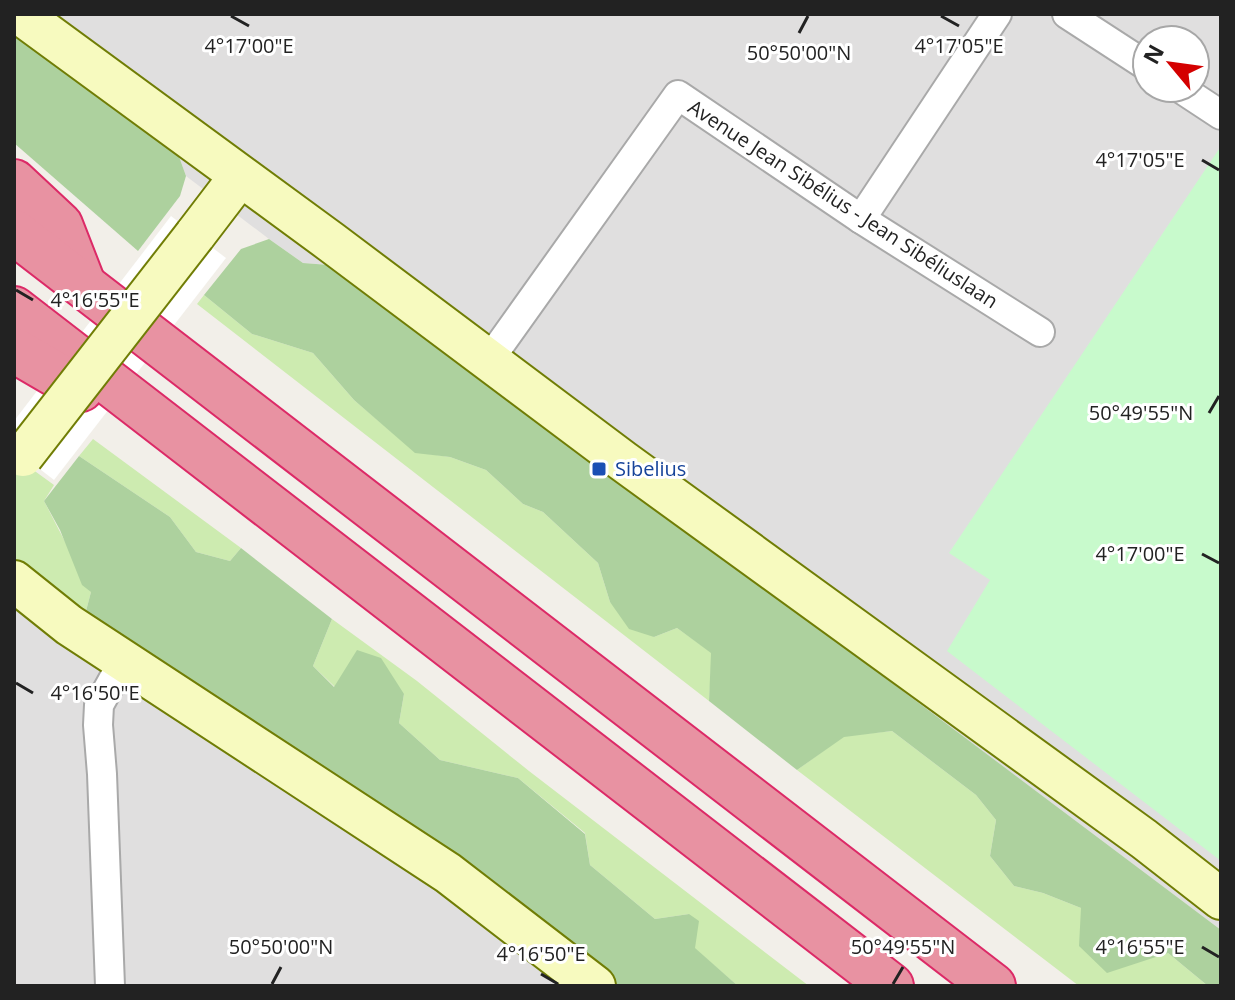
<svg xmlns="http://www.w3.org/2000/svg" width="1235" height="1000" font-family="'Open Sans',sans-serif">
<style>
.residential{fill:#e0dfdf;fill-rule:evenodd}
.grass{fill:#cdebb0}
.forest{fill:#add19e}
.park{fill:#c8facc}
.pier{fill:#fff}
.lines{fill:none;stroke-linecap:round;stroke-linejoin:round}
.street-casing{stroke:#a9a9a9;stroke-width:32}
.secondary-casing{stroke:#707d05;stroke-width:44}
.highway-casing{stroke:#dc2a67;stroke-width:48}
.street{stroke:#fff;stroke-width:28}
.secondary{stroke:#f7fabf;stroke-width:40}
.highway{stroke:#e892a2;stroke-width:44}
.secondary-bridge-casing{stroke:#707d05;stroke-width:44;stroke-linecap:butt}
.secondary-bridge{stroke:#f7fabf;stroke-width:40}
.ticks{fill:none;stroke:#222;stroke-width:3}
.transit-dot{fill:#1a4fb4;stroke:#fff;stroke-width:3}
.labels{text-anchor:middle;stroke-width:6;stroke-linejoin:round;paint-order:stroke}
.street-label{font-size:20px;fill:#222;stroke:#fff}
.transit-label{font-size:20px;fill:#164399;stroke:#fff;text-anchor:start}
.ticks-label{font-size:20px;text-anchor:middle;fill:#222;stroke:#fff;stroke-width:6;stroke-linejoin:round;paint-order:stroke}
</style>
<rect width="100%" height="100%" fill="#f2efe9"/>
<!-- residential -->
<g class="residential">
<path d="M25 14H1221V930L646 498 330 265 303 263 269 239 186 176 177 151ZM1147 40H1195V88H1147Z"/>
<path d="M14 559 20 570 191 679 610 986H14Z"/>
</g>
<!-- grass -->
<g class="grass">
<path d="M204 295 252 334 313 353 354 400 415 452 450 457 486 470 523 504 543 512 598 563 610 602 654 637 677 628 712 653 709 701 197 304Z"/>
<path d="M93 439 241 548 230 561 196 552 170 517 79 456Z"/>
<path d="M14 456 54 485 44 501 91 592 86 611 20 570 14 559Z"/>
<path d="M332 619 417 681 529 771 809 986H738L694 948 689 914 655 919 590 865 585 833 518 778 440 760 399 723 404 694 335 687 313 666Z"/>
<path d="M892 731 976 795 996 820 990 856 1014 886 1043 893 1081 908 1168 953 1208 986H1079L797 770 844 736Z"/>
</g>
<!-- forest -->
<g class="forest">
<path d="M14 14 177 151 186 176 180 196 138 251 14 143Z"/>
<path d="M269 239 303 263 329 265 646 498 1221 930V986H1208L1168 953 1107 973 1079 946 1081 908 1043 893 1014 886 990 856 996 820 976 795 892 731 844 737 797 770 709 701 711 653 677 628 654 637 629 629 610 602 598 563 543 512 523 504 486 470 450 457 415 453 354 400 313 353 252 334 204 295 241 249Z"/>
<path d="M79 456 170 517 196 552 230 561 241 548 332 619 313 666 334 687 357 650 381 658 404 694 399 723 440 760 518 778 585 834 590 865 655 919 689 914 699 921 695 948 738 986H610L191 679 86 611 91 592 82 585 60 530 44 501Z"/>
</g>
<!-- park -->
<path class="park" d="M1221 146V861L947 651 990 580 949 553Z"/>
<!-- pier -->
<path class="pier" d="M171 216 226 258 54 480 14 449V421Z"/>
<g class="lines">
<!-- street casing -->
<g class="street-casing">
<g id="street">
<path d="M1067 14 1147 66"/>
<path d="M1180 88 1221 115"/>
<path d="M861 219 997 14"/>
<path d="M489 360 678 95 861 219 1040 332"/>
<path d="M110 986 102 774 98 725 99 705 124 660"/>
</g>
</g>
<!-- secondary casing -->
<g class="secondary-casing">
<g id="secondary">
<path d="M20 14 331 242 623 461 1144 839 1221 899"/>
<path d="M195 235 240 176"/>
<path d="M14 581 69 625 448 873 595 986"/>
</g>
</g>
<!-- highway casing -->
<g class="highway-casing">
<g id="highway">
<path d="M14 182 60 225 83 284"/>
<path d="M14 232 993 986"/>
<path d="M14 309 891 986"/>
<path d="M14 350 81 389"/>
</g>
</g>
<!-- street -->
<use href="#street" class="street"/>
<!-- secondary -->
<use href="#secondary" class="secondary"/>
<!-- highway -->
<use href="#highway" class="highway"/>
<!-- secondary-bridge casing -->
<g class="secondary-bridge-casing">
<path id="secondary-bridge" d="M23 456 195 235"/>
</g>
<!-- secondary-bridge -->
<use href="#secondary-bridge" class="secondary-bridge"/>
</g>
<!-- ticks -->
<path class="ticks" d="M231 16 249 26M941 16 959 26M799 33 808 16M1202 160 1219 170M16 290 33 300M1209 413 1219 396M1202 554 1219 563M16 683 33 693M1202 947 1219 957M541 974 558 984M272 984 281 967M893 984 903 967"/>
<!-- markers -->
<rect class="transit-dot" x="591" y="461" width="16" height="16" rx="4"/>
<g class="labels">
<!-- street labels -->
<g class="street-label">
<text transform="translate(843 204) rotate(33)" y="7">Avenue Jean Sibélius - Jean Sibéliuslaan</text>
</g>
<!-- transit labels -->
<g class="transit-label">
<text x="615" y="476">Sibelius</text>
</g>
</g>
<g class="ticks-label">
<text x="249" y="53">4°17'00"E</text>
<text x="959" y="53">4°17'05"E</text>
<text x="799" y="60">50°50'00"N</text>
<text x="1140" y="167">4°17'05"E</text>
<text x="95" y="307">4°16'55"E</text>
<text x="1141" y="420">50°49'55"N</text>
<text x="1140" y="561">4°17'00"E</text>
<text x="95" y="700">4°16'50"E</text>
<text x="281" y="954">50°50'00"N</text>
<text x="903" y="954">50°49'55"N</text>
<text x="1140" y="954">4°16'55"E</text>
<text x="541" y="961">4°16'50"E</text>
</g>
<!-- border -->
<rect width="1235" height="1000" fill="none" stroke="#222222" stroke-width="32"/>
<!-- north arrow -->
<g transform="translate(1171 64) rotate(299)"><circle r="38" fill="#ffffff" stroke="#a7a7a7" stroke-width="2"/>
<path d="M0-6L14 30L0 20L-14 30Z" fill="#d40000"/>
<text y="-12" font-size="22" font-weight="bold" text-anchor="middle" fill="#222222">N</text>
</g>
</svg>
